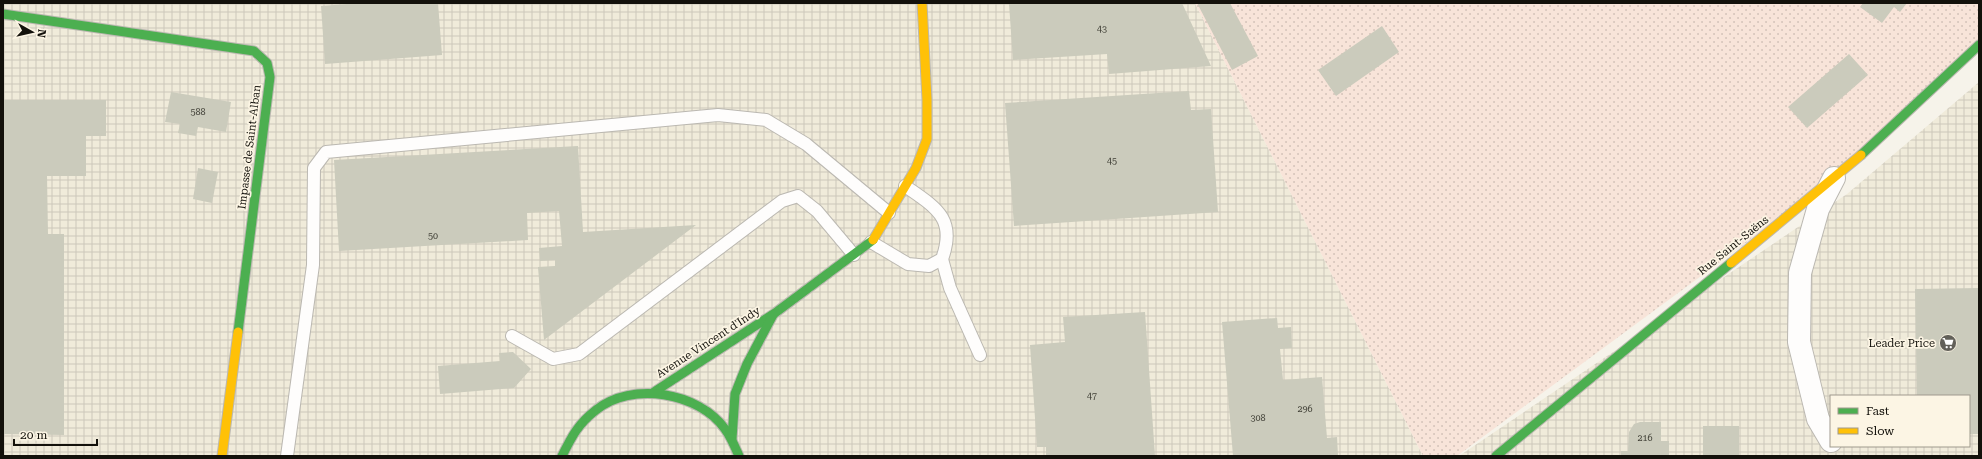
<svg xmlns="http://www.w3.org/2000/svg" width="1982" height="459" font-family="'Roboto Serif',serif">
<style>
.industrial{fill:url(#industrial-grid);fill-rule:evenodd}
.grass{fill:url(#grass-dots)}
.building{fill:#cbcbbc}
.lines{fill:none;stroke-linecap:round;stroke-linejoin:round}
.lane-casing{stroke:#bbb8b1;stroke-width:14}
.street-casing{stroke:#bbb8b1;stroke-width:24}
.fast-casing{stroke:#bbb8b1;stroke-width:11}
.slow-casing{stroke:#bbb8b1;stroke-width:11}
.lane{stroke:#fefdfc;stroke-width:12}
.street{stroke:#fefdfc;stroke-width:22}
.fast{stroke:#4caf50;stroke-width:9}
.slow{stroke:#ffc107;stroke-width:9}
.labels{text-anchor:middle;stroke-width:3.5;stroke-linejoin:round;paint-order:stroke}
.number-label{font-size:9px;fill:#414037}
.street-label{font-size:11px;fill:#13110b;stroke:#fcf5e4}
.poi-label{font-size:11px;fill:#13110b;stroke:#fcf5e4;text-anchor:end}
</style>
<defs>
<pattern id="industrial-grid" width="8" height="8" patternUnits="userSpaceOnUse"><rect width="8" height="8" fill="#f0ebda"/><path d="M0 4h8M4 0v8" fill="none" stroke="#cdc8ba"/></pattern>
<pattern id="grass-dots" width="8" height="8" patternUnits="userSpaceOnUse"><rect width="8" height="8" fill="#f8e4d9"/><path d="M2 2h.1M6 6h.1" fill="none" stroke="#d4c3b9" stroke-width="1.8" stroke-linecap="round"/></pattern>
</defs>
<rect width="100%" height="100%" fill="#f6f3ea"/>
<!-- industrial -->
<g class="industrial">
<path d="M3 3H1195L1423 456H3Z"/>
<path d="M1979 82V456H1459L1847 194ZM1831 396H1969V446H1831Z"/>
</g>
<!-- grass -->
<path class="grass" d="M1195 3H1979V44L1834 178 1457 456H1423Z"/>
<!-- building -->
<g class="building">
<path d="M360 3H438L442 55 325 64 321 6Z"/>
<path d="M1025 3H1182L1211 66 1109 74 1107 54 1013 60 1009 4Z"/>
<path d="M1197 3H1230L1258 56 1232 70Z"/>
<path d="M1863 3H1907L1900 12 1894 7 1882 23 1860 7Z"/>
<path d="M1382 26 1399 52 1336 96 1318 70Z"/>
<path d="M1849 54 1868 75 1807 128 1788 107Z"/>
<path d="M1189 91 1191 110 1211 109 1218 212 1014 226 1005 103Z"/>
<path d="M171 92 231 102 226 132 198 127 196 136 178 133 180 124 165 122Z"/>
<path d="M3 100H106V136H86V176H47L48 234H64V435L3 434Z"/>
<path d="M578 146 583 232 696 225 544 340 538 267 555 266V260L540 261 539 248 562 246 559 211 527 213 528 240 339 251 334 160Z"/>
<path d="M198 168 218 172 212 203 193 199Z"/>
<path d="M1979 288V434H1969V396H1917L1915 289Z"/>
<path d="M1145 312 1155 456H1046V447H1037L1030 345 1065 342 1063 317Z"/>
<path d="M1277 318 1278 328 1291 327 1292 348 1280 349 1283 380 1322 377 1327 438 1337 437 1338 456H1233L1222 322Z"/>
<path d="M513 352 531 369 514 388 440 394 438 366 500 361 499 353Z"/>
<path d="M1661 422V441H1669V456H1621V451H1628L1629 432 1634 424 1640 422Z"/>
<rect x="1703" y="426" width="36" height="30"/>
</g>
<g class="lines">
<!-- lane casing -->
<g class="lane-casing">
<g id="lane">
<path d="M871 242 908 264 929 266 942 259C957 218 935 207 905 186"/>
<path d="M942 259 950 288 980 355"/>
<path d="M512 336 553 359 579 354 782 201 798 196 817 211 854 255"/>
<path d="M287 456 313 265 314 168 326 152 718 115 766 120 806 144 889 213"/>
</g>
</g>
<!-- street casing -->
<g class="street-casing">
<path id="street" d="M1831 441 1818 419 1799 342 1800 273 1818 209 1834 178"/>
</g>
<!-- fast casing -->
<g class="fast-casing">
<g id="fast">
<path d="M3 14 254 51 267 63 270 77 238 332"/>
<path d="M1861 155 1979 45"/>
<path d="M654 392 775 313 873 240"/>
<path d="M732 439 735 394 747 364 773 315"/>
<path d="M562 456C572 436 578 424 596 410 631 381 699 392 725 429 731 437 735 447 739 456"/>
<path d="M1496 456 1731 263"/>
</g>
</g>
<!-- slow casing -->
<g class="slow-casing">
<g id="slow">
<path d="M873 240 916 168 927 139V100L922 3"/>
<path d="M1731 263 1861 155"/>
<path d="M222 456 238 332"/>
</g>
</g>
<!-- lane -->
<use href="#lane" class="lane"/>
<!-- street -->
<use href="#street" class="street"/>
<!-- fast -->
<use href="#fast" class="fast"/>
<!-- slow -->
<use href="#slow" class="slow"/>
</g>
<!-- icons -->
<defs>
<g id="supermarket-disc" transform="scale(0.9)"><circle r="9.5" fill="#626059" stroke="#fcf5e4"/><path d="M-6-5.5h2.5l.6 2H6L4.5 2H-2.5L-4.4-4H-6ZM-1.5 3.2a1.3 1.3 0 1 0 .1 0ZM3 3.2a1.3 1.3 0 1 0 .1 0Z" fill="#fff"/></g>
</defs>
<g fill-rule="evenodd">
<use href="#supermarket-disc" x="1948" y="343"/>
</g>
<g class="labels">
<!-- number labels -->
<g class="number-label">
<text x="1102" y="32">43</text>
<text x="198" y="115">588</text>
<text x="1112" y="164">45</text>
<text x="433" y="239">50</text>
<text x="1092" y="399">47</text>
<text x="1305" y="412">296</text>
<text x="1258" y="421">308</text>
<text x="1645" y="441">216</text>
</g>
<!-- street labels -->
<g class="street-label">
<text transform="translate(249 147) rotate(-83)" y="4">Impasse de Saint-Alban</text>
<text transform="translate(1733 245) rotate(-39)" y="4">Rue Saint-Saëns</text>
<text transform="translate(708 342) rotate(-33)" y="4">Avenue Vincent d'Indy</text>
</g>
<!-- poi labels -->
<g class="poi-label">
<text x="1935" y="347">Leader Price</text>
</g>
</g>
<!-- border -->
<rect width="1982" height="459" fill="none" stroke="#13110b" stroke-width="8"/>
<!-- legend -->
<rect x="1830" y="395" width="140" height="52" fill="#fcf5e4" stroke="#9f9a8d"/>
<rect x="1838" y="408" width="20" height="6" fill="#4caf50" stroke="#9f9a8d"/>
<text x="1866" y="415" font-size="12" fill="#13110b">Fast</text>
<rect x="1838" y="428" width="20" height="6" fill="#ffc107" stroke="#9f9a8d"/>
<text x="1866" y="435" font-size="12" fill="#13110b">Slow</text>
<!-- north arrow -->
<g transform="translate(32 32) rotate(98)" stroke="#fcf5e4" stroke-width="3" paint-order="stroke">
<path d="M0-3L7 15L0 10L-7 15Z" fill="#13110b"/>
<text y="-6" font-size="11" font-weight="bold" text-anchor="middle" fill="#13110b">N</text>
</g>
<!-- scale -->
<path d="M14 439v6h83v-6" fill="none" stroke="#13110b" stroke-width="2"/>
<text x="20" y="439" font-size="12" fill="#13110b" stroke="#fcf5e4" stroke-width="3" paint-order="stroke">20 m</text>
</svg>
